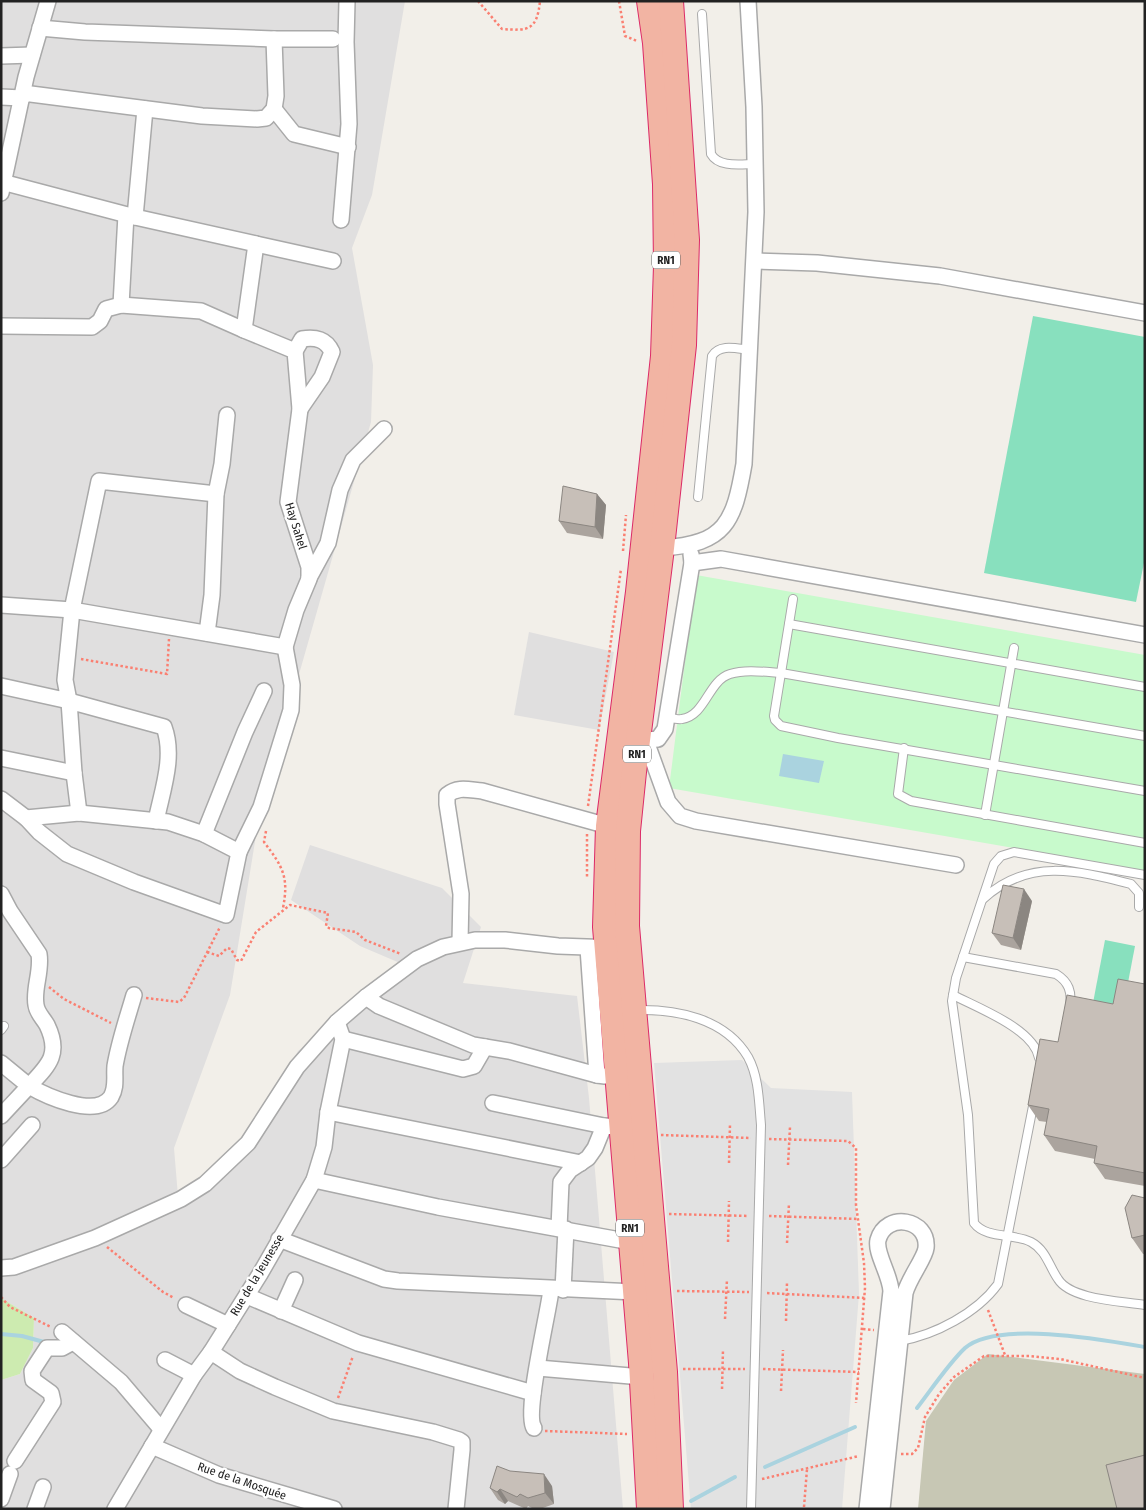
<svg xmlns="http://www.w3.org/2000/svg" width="1146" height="1510" font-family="'Fira Sans Condensed',sans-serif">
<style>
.residential{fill:#e0dfdf}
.construction{fill:#c7c7b4}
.grass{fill:#cdebb0}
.park{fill:#c8facc}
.pitch{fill:#88e0be}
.parking{fill:#e2e2e2}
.water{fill:#aad3df}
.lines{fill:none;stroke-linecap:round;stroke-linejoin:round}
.stream{stroke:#aad3df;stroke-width:4}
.service-casing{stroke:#a9a9a9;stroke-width:10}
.minor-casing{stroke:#a9a9a9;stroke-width:18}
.trunk-casing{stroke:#dc2a67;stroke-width:26}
.path{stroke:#fa8072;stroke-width:2.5;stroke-dasharray:2.5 2.5;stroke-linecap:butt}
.service{stroke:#fff;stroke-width:8}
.minor{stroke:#fff;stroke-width:15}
.trunk{stroke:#f2b4a3;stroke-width:24}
.wall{fill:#aba49e}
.shaded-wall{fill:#8b8681}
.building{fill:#c7bfb8;stroke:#8b8681}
.labels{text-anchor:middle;stroke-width:4.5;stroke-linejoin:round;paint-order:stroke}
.shield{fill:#fff;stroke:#646464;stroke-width:1}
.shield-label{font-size:11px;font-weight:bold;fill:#222}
.street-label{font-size:12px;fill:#222;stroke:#fff}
</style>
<rect width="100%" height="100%" fill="#f2efe9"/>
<!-- residential -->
<g class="residential">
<path d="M1 1H405L372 195 352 248 373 365 371 422 260 811 230 995 174 1148 178 1196 239 1151 298 1051 407 966 360 946 291 900 310 845 442 888 481 927 463 983 577 996 589 1098 623 1509H1V1380L20 1374 33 1348 34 1318 1 1298Z"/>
<path d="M529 632 614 652 599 730 514 715Z"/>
</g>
<!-- construction -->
<path class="construction" d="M988 1354 1145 1374V1509H918L926 1421 954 1380Z"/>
<!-- grass -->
<path class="grass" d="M1 1298 34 1318 33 1348 20 1374 1 1380Z"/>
<!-- park -->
<path class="park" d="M696 575 1145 655V871L669 788Z"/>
<!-- pitch -->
<g class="pitch">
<path d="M1033 316 1145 337V558L1136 602 984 573Z"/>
<path d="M1105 940 1135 946 1122 1014 1092 1008Z"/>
</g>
<!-- parking -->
<path class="parking" d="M742 1060 771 1088 852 1092 859 1294 842 1509H691L654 1063Z"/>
<!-- water -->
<path class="water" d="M783 754 824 761 819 783 779 776Z"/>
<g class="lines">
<!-- stream -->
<g class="stream">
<path d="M1 1334 22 1336 44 1342"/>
<path d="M917 1408C931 1390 949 1363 965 1348 997 1320 1105 1340 1145 1347"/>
<path d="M765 1467 855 1427"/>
<path d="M691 1501 735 1477"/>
</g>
<!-- service casing -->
<g class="service-casing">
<g id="service">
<path d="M702 14 711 154C719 168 741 164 755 164"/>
<path d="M698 497 712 356C720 343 738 349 750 350"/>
<path d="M793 599 774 716 775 720 781 726 838 738 1145 791"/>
<path d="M789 624 1145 687"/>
<path d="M666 717C671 718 678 720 682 719 706 715 708 681 730 674 746 669 765 672 781 673L1145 736"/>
<path d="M904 748 898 794 911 801 1145 843"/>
<path d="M985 815 1014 648"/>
<path d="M1145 875 1014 852 1001 856 994 864 956 978 952 1001 968 1115 974 1223C986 1239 1014 1233 1031 1242 1046 1250 1049 1266 1058 1279 1071 1300 1122 1301 1145 1305"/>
<path d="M983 899C1028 858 1076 870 1131 884L1139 893V907"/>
<path d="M963 957 1056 974C1069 982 1072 992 1070 1006"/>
<path d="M953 995C978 1008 1034 1029 1039 1058"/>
<path d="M636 1010C676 1009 725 1018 748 1057 759 1077 759 1103 761 1125L751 1509"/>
<path d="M1 1030 4 1026"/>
<path d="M900 1341C935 1335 977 1313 998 1284L1034 1101"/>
</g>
</g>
<!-- minor casing -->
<g class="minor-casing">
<g id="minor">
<path d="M274 39H333"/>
<path d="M1 56 32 55"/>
<path d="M23 93 202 116 257 119 266 118 274 109 276 96 274 39 85 32 40 28"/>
<path d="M1 97 22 98"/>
<path d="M274 109 294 134 348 147"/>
<path d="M2 182 135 217 145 109"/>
<path d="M1 193 26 77 48 1"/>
<path d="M341 220 349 124 346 42 347 1"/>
<path d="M256 244 333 261"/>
<path d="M755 261 817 263 940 276 1145 313"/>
<path d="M121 305 126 215"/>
<path d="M1 326 92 327 100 321 106 309 121 305 201 311 244 330"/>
<path d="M295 351 302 339C316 337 326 339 332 352L322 377 300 409"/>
<path d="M662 548C726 544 734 522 744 464L756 212 754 107 748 1"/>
<path d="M692 563 721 559 1145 635"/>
<path d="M309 578 328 543 340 490 353 460 384 429"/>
<path d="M1 605 72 610 285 647 296 610 309 579V567L288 502 300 409 295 351 244 330 256 244 135 217"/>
<path d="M207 633 212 595 216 494 222 464 227 415"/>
<path d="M1 686 69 701 65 680 72 610 99 481 216 494"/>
<path d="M636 741 658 739 665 729 692 563 691 554"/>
<path d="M646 741 668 802 680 816 696 821 956 865"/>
<path d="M1 758 74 773"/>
<path d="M1 799 26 818"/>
<path d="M79 813 168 822 204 834 239 852 226 915 134 882 67 854 39 832 26 818Z"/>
<path d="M79 813 74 773 69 701 164 727C175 757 162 791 156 821"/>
<path d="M204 834 245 732 264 691"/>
<path d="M239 852 261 807 291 710 292 685 285 647"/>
<path d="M1 894 10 911 39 954C42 972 33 988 36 1005 37 1013 43 1018 47 1025 61 1054 49 1065 29 1086 46 1096 96 1119 111 1097 117 1087 114 1077 115 1066 119 1042 127 1019 134 995"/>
<path d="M460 942 461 894 447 804V795C458 786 469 790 482 791L608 826"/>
<path d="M588 948 597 1075 605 1076"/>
<path d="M366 997 379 1006 473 1045 509 1051 597 1075"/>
<path d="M343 1039 463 1069 474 1066 485 1047"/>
<path d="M1 1063 29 1086 1 1116"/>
<path d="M493 1103 604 1126"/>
<path d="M328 1112 581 1163"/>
<path d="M1 1160 32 1125"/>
<path d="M314 1180 438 1207 631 1242"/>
<path d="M559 1228 561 1182 570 1170 588 1158 595 1148 604 1126 621 1127"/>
<path d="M279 1239 384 1279 398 1281 635 1292"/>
<path d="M1 1268 14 1267 95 1238 181 1199 205 1184 248 1143 297 1067 337 1022 366 997 417 959 443 947 475 940H505L558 946 615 948"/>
<path d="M563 1290 566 1229"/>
<path d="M247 1296 358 1343 533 1393"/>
<path d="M186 1305 228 1325"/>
<path d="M281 1311 295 1280"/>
<path d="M62 1332 121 1382 161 1429"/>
<path d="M211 1352 240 1371 275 1387 333 1411 433 1432 459 1440 462 1442V1450L456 1509"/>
<path d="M165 1360 194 1375"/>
<path d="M538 1368 642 1377"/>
<path d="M534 1428C524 1413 548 1315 551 1290"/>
<path d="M152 1446 219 1475 334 1509"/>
<path d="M15 1461 53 1402 51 1393 33 1380 32 1371 47 1348H62L73 1342"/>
<path d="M1 1499 10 1474"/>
<path d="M35 1509 43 1487"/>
<path d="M115 1509 194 1375 211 1352 260 1274 314 1180 324 1147 328 1112 343 1039 337 1022"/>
<path d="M867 1509 891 1291C890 1274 875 1253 878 1240 886 1211 929 1219 926 1248 925 1258 909 1278 905 1293L882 1509"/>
</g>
</g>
<!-- trunk casing -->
<g class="trunk-casing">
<g id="trunk">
<path d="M649 1509 641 1363 605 927 608 826 638 592 663 356 666 266 665 184 655 43 649 1"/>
<path d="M671 1509 665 1372 627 926 628 831 634 772 662 548 684 345 687 240 671 1"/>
</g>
</g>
<!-- path -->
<g class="path">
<path d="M478 1 502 29C529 31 537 30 540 1"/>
<path d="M619 1 625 36 637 41"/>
<path d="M623 551 626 515"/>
<path d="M81 659 167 674 169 639"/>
<path d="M588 806 621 569"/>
<path d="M266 831 264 842C283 867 289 877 283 908"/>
<path d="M587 834V879"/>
<path d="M207 952 219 956 227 948 231 949 237 960 241 961 256 932 290 905 328 913 326 926 329 928 356 932 365 940 401 954"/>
<path d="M49 987 64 999 111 1023"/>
<path d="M146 998 179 1002 184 998 220 927"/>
<path d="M661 1135 751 1138"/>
<path d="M769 1139 848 1141 856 1148V1205L864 1263 865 1288 856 1403"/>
<path d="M729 1163 730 1124"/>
<path d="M788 1165 790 1127"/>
<path d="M669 1214 749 1216"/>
<path d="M769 1216 858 1219"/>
<path d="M728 1242 729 1201"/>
<path d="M787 1243 789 1203"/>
<path d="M107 1247 163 1292 174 1298"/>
<path d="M677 1291 749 1292"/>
<path d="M767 1293 865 1298"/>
<path d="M1 1297 10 1307 51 1327"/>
<path d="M988 1310 1005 1355"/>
<path d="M725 1319 727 1279"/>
<path d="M786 1321 787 1282"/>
<path d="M863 1329 874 1330"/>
<path d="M683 1369H745"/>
<path d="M763 1369 859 1372"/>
<path d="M722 1389 723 1349"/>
<path d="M781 1391 783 1350"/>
<path d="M338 1398 353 1356"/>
<path d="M545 1431 627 1434"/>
<path d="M901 1454H912L918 1448 925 1417 939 1394 954 1377 984 1356H1030L1060 1359 1145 1378"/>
<path d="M762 1479 859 1456"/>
<path d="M804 1507 807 1469"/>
</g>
<!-- service -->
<use href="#service" class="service"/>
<!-- minor -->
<use href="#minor" class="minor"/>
<!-- trunk -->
<use href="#trunk" class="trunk"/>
</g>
<!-- wall -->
<g class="wall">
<path d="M597 494 606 505 603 539 567 533 559 521Z"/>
<path d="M1032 901 1021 950 1001 945 992 933Z"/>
<path d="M1145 984V1186L1105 1179 1094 1163 1095 1159 1055 1151 1044 1135 1047 1122 1039 1121 1028 1105 1058 1042 1113 1004Z"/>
<path d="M1145 1198V1254H1143L1132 1238Z"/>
<path d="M552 1486 554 1504 540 1509H534L528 1506 526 1509 508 1501 505 1504 498 1500 490 1488Z"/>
</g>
<!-- shaded-wall -->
<g class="shaded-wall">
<path d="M597 494 606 505 603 539 595 527Z"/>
<path d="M1024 889 1032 901 1021 950 1013 938Z"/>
<path d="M544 1474 552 1486 554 1504 545 1493Z"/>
<path d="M500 1489 508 1501 505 1504 497 1492Z"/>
</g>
<!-- building -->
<g class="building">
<path d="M563 486 597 494 595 527 559 521Z"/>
<path d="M1003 885 1024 889 1013 938 992 933Z"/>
<path d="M1118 979 1145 984V1173L1094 1163 1097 1146 1044 1135 1049 1109 1028 1105 1040 1039 1058 1042 1067 995 1113 1004Z"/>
<path d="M1132 1195 1145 1198V1235L1132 1238 1125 1208Z"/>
<path d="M1145 1455V1509H1117L1106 1465Z"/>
<path d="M497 1466 510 1471 544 1474 545 1493 528 1498 520 1494 517 1497 500 1489 497 1492 490 1488Z"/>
</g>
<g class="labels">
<!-- shield labels -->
<g class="shield">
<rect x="652" y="251.5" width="28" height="17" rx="4"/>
<rect x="623" y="745.5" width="28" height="17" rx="4"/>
<rect x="616" y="1219.5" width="28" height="17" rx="4"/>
</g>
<g class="shield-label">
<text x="666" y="264">RN1</text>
<text x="637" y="758">RN1</text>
<text x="630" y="1232">RN1</text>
</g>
<!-- street labels -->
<g class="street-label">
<text transform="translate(296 526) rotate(73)" y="4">Hay Sahel</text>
<text transform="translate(257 1275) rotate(-59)" y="4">Rue de la Jeunesse</text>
<text transform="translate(242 1481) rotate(19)" y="4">Rue de la Mosquée</text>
</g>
</g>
<!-- border -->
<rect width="1146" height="1510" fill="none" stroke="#222222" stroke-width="5"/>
</svg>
